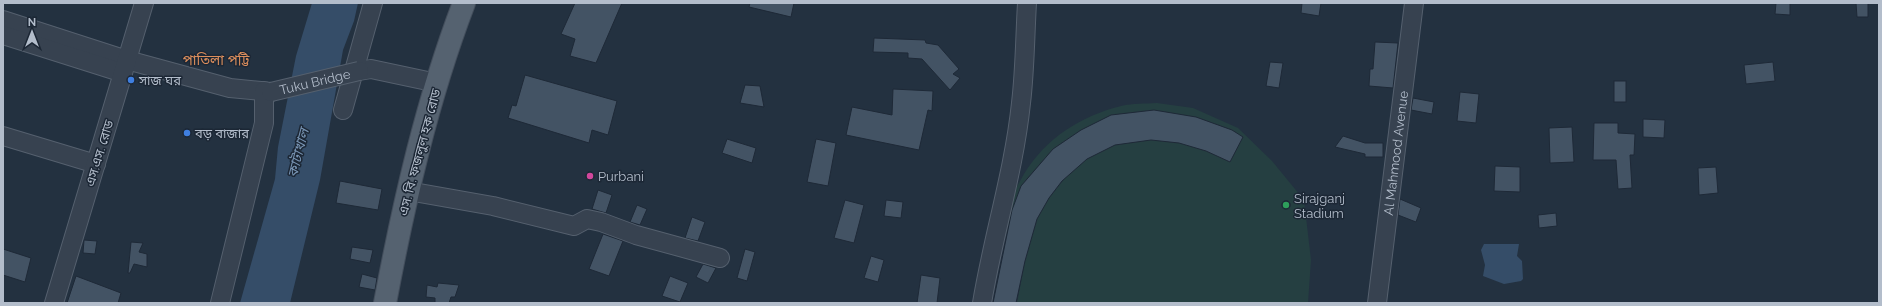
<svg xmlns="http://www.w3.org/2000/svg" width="1882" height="306" font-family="Raleway,'Noto Sans Bengali',sans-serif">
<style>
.green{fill:#253f41}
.water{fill:#354d68}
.building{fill:#435364;stroke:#1e2937}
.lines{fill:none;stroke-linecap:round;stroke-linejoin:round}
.minor-casing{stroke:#55606e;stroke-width:20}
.major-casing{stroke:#434e5c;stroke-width:24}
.minor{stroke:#374250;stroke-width:18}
.major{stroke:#556270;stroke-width:22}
.minor-bridge-casing{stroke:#55606e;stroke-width:20;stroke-linecap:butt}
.minor-bridge{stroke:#374250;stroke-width:18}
.shop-dot{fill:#3f7fe0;stroke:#1c2735;stroke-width:1.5}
.hotel-dot{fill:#d1479c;stroke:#1c2735;stroke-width:1.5}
.leisure-dot{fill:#2e9e5b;stroke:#1c2735;stroke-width:1.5}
.labels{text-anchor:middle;stroke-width:3;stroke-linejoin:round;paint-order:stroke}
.poi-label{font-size:13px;fill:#b3bdcb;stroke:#1c2735;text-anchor:start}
.street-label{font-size:13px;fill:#b3bdcb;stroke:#1c2735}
.neighbourhood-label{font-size:14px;fill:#dc8e5c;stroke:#1c2735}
.water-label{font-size:14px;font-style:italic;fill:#7995b4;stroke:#1c2735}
</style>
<rect width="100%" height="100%" fill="#233140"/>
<!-- green -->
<path class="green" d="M1157 103 1193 108 1238 128 1272 161 1304 200 1311 260 1308 303H1017L1025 261 1037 219 1049 198 1069 173 1087 159 1115 145 1151 140 1179 143 1232 130 1196 117 1154 110 1111 115 1081 130 1053 149 1025 181 1024 192 1020 188 1002 246C1004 234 1004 221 1007 209 1010 197 1018 185 1024 174 1046 138 1081 116 1121 106 1133 103 1146 104 1157 103Z"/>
<!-- water -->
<g class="water">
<path d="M312 3H358L354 21 343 50 320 180 290 303H240L275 179 278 147 296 56Z"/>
<path d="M1484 244H1519L1517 256 1522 261 1523 279 1521 281 1504 284 1483 276 1485 265 1481 250Z"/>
</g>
<!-- building -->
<g class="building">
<path d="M575 3H622L596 63 570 56 575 39 561 34Z"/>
<path d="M750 3H794L791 17 749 7Z"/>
<path d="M1302 3H1321L1319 16 1301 13Z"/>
<path d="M1776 3H1790V15L1775 14Z"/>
<path d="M1856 3H1868V17H1857Z"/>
<path d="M874 38 925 40 926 43 938 45 959 69 953 74 960 78 950 90 922 59 908 58V53L873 52Z"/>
<path d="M1375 42 1398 43 1393 88 1369 86 1370 69H1373Z"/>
<path d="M1270 62 1283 63 1279 88 1266 86Z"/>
<path d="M1773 62 1775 81 1746 84 1744 65Z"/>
<path d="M525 75 617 101 608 135 592 130 589 143 508 118 512 105 516 106Z"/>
<rect x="1614" y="81" width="12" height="21"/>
<path d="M745 85 760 86 764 107 740 103Z"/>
<path d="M893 89 933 91 932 111 928 110 919 150 846 135 852 107 892 115Z"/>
<path d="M1460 92 1479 94 1476 123 1457 121Z"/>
<path d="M1413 98 1434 102 1432 114 1411 110Z"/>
<path d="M1154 110 1196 117 1232 130 1243 137 1230 162 1206 151 1179 143 1151 140 1115 145 1087 159 1062 181 1049 198 1037 219 1025 261 1016 303H993L1012 210 1021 186 1053 149 1081 130 1111 115Z"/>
<path d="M1643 119 1665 120 1664 138 1643 137Z"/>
<path d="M1594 123H1618V133L1635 134 1634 155H1630L1632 188 1618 189 1616 160H1593Z"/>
<path d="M1572 127 1574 162 1550 163 1549 128Z"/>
<path d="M1343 136 1365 143H1383V157H1365V154L1335 147Z"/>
<path d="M727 139 756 148 752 163 722 153Z"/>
<path d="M816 139 836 143 828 186 807 182Z"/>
<path d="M1495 166 1520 167V192L1494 191Z"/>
<path d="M1716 167 1718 193 1699 195 1698 168Z"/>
<path d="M340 181 382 189 378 210 336 203Z"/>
<path d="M598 190 612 195 606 213 592 209Z"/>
<path d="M1400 199 1421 208 1416 222 1398 215Z"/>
<path d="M845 200 864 205 854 243 834 238Z"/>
<path d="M886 200 903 202 901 218 884 216Z"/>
<path d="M637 205 647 209 640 225 630 222Z"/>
<path d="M1556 213 1557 226 1539 228 1538 215Z"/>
<path d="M692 217 705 222 698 241 685 238Z"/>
<path d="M603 234 623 241 609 276 589 269Z"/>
<path d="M84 240 97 241 95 254 83 253Z"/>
<path d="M131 242 143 243 139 252 147 254V267L134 264 130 273H128Z"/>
<path d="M352 247 373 250 370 263 350 259Z"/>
<path d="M3 249 31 258 25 282 3 275Z"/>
<path d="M745 249 755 252 747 281 737 278Z"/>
<path d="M871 256 884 260 878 282 864 278Z"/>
<path d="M703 264 716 268 708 283 696 277Z"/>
<path d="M362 274 377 278 375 290 359 287Z"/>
<path d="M921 275 940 278 937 303H917Z"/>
<path d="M76 276 121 293 118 303H67Z"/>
<path d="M670 276 688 283 680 302 662 296Z"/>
<path d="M438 283 459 285 455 297H451L449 303H435V298L426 297 427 285 437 287Z"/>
</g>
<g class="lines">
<!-- minor casing -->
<g class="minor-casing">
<g id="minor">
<path d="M3 20 127 60 230 88 271 92"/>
<path d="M3 35 123 73"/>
<path d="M359 71 371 69 437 83"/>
<path d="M343 110 373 3"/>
<path d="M3 136 96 164"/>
<path d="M408 191 493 206 574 226 587 219 601 222 636 235 720 258"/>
<path d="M54 303 144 3"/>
<path d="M220 303 264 123V91"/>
<path d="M982 303C993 236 1014 171 1021 103 1025 70 1025 36 1027 3"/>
<path id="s1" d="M1377 303 1414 3"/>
</g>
</g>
<!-- major casing -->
<g class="major-casing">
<path id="major" d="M385 303C404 202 427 100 464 3"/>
</g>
<!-- minor -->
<use href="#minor" class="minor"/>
<!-- major -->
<use href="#major" class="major"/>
<!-- minor-bridge casing -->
<g class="minor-bridge-casing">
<g id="minor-bridge">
<path id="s2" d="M271 92 359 71"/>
</g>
</g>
<!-- minor-bridge -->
<use href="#minor-bridge" class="minor-bridge"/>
</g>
<!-- markers -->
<g class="shop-dot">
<circle cx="131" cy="80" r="4"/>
<circle cx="187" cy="133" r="4"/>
</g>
<circle class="hotel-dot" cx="590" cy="176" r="4"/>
<circle class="leisure-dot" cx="1286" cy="205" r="4"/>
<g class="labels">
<!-- poi labels -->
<g class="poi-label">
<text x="139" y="85">সাজ ঘর</text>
<text x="195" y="138">বড় বাজার</text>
<text x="598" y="181">Purbani</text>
<text x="1294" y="203">Sirajganj<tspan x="1294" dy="15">Stadium</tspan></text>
</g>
<!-- street labels -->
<g class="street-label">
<text dy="5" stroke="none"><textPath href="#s2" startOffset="45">Tuku Bridge</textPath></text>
<text transform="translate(419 152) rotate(-75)" y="5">এস. বি. ফজলুল হক রোড</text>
<text transform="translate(99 153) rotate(-73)" y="5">এস.এস. রোড</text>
<text dy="5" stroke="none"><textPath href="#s1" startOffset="151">Al Mahmood Avenue</textPath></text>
</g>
<!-- neighbourhood labels -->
<g class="neighbourhood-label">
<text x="216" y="65">পাতিলা পট্টি</text>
</g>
<!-- water labels -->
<g class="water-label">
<text transform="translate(298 153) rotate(-76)" y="5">কাটাখাল</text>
</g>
</g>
<!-- border -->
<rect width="1882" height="306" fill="none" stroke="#b3bdcb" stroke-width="8"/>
<!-- north arrow -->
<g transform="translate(32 32)" stroke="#1c2735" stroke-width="3" paint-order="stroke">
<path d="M0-3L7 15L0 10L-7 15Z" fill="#b3bdcb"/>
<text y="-6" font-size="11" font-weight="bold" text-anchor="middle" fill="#b3bdcb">N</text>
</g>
</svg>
